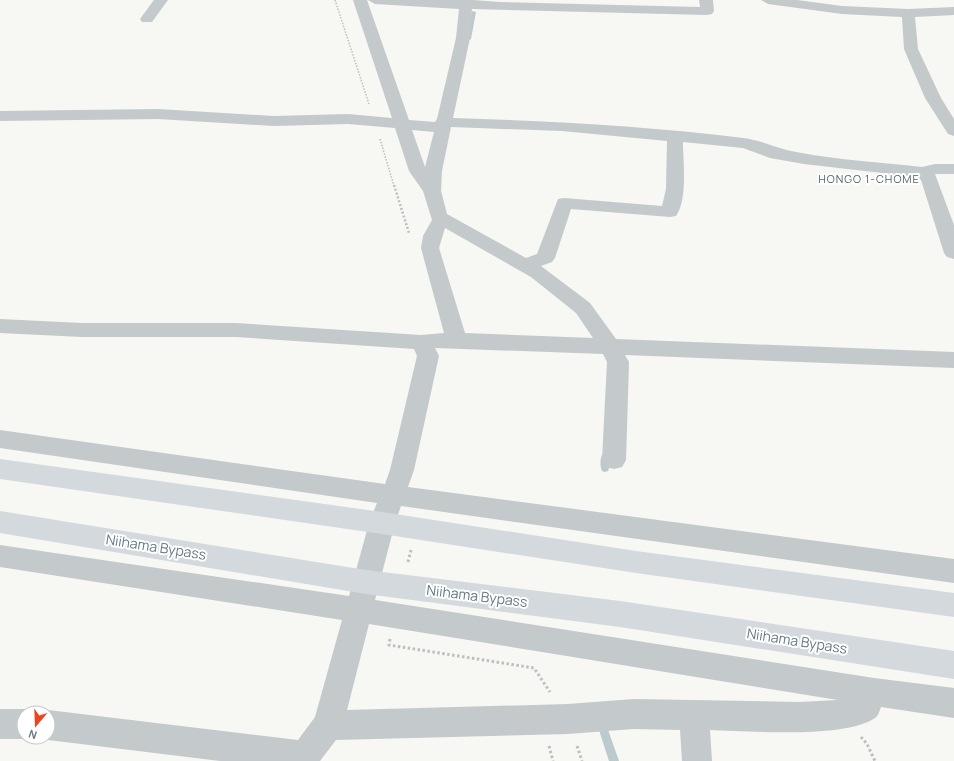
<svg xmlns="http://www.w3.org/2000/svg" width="954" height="761" font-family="Manrope,sans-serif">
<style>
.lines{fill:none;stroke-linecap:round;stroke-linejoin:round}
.stream{fill:#bcc9cd;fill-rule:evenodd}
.path-far2{stroke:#bdc0c2;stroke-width:1.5;stroke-dasharray:1.5 1.5;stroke-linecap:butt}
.path-far1{stroke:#bdc0c2;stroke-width:2.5;stroke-dasharray:2 2;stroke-linecap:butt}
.path{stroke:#bdc0c2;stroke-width:3;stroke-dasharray:2.5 2.5;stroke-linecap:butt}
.minor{fill:#c4c9cb;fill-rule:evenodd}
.highway{fill:#d4d9dd;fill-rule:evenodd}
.labels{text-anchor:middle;stroke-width:4;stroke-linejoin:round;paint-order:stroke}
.far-neighbourhood-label{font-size:11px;letter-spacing:1px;fill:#53616b;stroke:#fff}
.near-street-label{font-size:14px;fill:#647986;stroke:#fff}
</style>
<rect width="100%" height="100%" fill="#f7f7f3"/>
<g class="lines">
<!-- stream -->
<g class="stream">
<path d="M472 11 476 12 471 39 469 40 467 39Z"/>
<path d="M605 454 608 455C610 459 610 467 608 471L605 472 602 471C600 467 600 459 602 455Z"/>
<path d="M604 725 607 727 619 761H609L599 730 601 727Z"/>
</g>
<!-- path-far2 -->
<g class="path-far2">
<path d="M335 0 369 104"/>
<path d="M380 139 394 186"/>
</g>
<!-- path-far1 -->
<path class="path-far1" d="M394 185 409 233"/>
<!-- path -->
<g class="path">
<path d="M408 562 411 550"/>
<path d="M390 639 389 645 534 668 550 692"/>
<path d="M861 737 867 744 875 761"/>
<path d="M549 746 553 761"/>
<path d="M577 746 582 761"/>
</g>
<!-- minor -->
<g class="minor">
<path d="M154 0H168L152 22H142L140 19Z"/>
<path d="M353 0H367L409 120 435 122 437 119 456 38 459 9 375 4 368 0H473L500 2 700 7 699 0H713L714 11 712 14 707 15 472 9 470 38 453 118C550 121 647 126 743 138 761 140 778 149 796 152 837 160 880 162 922 167L935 164H954V174H935L954 225V259L947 257 944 253 921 180 917 177 804 164 770 158 743 148 683 142C683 162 688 199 676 216L670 217 571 209 555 258 552 262 541 266 590 303 616 339 954 352V368L625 355 629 362 626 460 622 467 614 469 606 467 602 460 607 362 603 354 435 348 439 356 414 470 408 487 954 559V583L401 506 395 523 375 600 874 678 954 688V718L881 707C880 710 878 716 875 718 845 739 749 731 710 730L712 761H682L680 730 634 729 568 734 336 740 320 761H220L48 740 41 737H48V713H41L48 710 298 740 315 717 342 620 0 567V545L349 596 369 523 377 503 0 448V430L385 484 390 470 417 356 414 349 236 337H82L0 333V319L82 323H236L421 335 444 333 421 248 423 236 432 220 423 191 409 171 395 128 348 124 274 126 158 119 0 121V111L158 109 274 116 348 114 392 118ZM451 127 562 131 667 141 666 189 662 206 564 198 558 199 537 254 526 258 447 214 441 191 442 171ZM412 130 434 132 425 167ZM445 228 531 277 576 313 593 338 465 333 439 248ZM369 624 838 700 799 702 634 699 568 704 347 710Z"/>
<path d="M761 0H797L842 6 908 9 954 7V15L915 17 918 49 941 98 954 119V136L948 134 925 98 904 49 902 17 842 14 768 4Z"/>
<path d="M0 709H24L34 713H24V737H29L24 739H0Z"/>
</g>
<!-- highway -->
<g class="highway">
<path d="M0 459 382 512 636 551 954 593V617L636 573 382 534 0 479Z"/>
<path d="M0 511 366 570 620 601 954 651V679L620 627 366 594 0 533Z"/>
</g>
</g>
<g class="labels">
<!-- far-neighbourhood labels -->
<g class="far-neighbourhood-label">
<text x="869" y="183">HONGO 1-CHOME</text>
</g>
<!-- near-street labels -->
<g class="near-street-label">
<text transform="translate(156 547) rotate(9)" y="5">Niihama Bypass</text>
<text transform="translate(477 596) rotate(7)" y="5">Niihama Bypass</text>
<text transform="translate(797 641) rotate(9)" y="5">Niihama Bypass</text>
</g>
</g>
<!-- north arrow -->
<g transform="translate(36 725) rotate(199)"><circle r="19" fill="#ffffff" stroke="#c1c9cf"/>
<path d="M0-3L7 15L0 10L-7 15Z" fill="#ec441e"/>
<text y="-6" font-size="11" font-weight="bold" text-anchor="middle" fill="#647986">N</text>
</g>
</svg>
